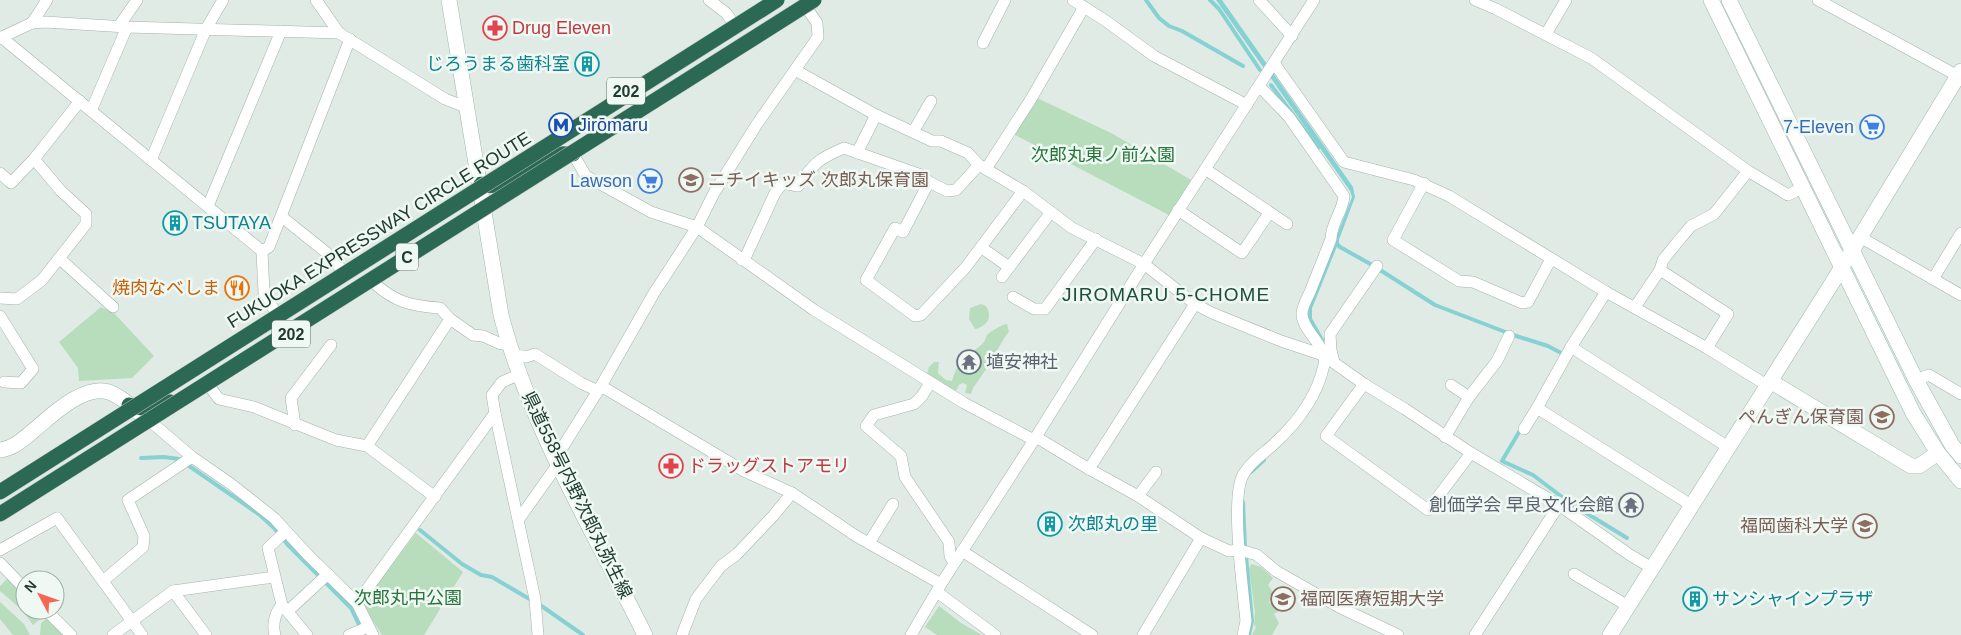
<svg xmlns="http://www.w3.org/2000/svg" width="1961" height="635" font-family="Helvetica,'Noto Sans JP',sans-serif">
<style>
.green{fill:#b8ddbd}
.water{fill:#86d1d2}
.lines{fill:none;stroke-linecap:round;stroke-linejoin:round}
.stream{stroke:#86d1d2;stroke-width:4}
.street-casing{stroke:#a3b3ab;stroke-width:12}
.secondary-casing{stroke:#9eb7ab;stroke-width:16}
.highway-casing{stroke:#c1c8c5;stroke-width:16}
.street{stroke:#fff;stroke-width:11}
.secondary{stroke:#fff;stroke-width:15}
.highway{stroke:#2c6954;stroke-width:15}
.highway-bridge-casing{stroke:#c1c8c5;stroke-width:16;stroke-linecap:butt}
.highway-bridge{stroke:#2c6954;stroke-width:15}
.labels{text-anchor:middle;stroke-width:5;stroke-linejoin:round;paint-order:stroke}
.shield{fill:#f0f8f3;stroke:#5e746b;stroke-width:1}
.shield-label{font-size:16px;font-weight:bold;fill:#203c31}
.health-label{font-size:18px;fill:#be3a42;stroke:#f0f8f3;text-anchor:start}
.culture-label{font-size:18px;fill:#0d838f;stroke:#f0f8f3;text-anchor:start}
.transit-label{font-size:18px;fill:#164399;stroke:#f0f8f3;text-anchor:start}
.shop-label{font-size:18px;fill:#366cbe;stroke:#f0f8f3;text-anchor:end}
.park-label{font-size:18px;fill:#2a743c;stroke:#f0f8f3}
.education-label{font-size:18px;fill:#785e54;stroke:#f0f8f3;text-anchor:start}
.street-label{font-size:18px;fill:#203c31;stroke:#f0f8f3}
.food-label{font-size:18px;fill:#c56008;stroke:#f0f8f3;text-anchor:end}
.worship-label{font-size:18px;fill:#5b616d;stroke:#f0f8f3;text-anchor:start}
.neighbourhood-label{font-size:19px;letter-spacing:1px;fill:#1c4e3b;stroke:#f0f8f3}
</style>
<rect width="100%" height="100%" fill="#e0ebe5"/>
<!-- green -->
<g class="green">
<path d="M1035 97 1113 134 1191 180 1169 215 1013 134Z"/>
<path d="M981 304 986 306C993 318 987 326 975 329L969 319 970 308Z"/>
<path d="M101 307 114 313 154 356 132 378 79 381 78 368 59 342Z"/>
<path d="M1007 324 1009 332C1006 334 993 357 992 361L973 388 971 394 965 393 967 385 963 383 959 385 956 391 927 374 929 367 934 362H939L938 373 946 380 952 381C956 364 969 355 981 345 985 342 985 339 987 335 991 331 1001 325 1007 324Z"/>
<path d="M416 533 463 572 424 635H382L362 604Z"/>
<path d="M1251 564 1261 567 1273 578 1268 585 1274 594 1270 597 1269 603 1272 605 1274 603V599L1277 595 1284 601C1286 610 1281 610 1274 614L1279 623 1272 635H1252L1256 627 1254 625 1255 612 1249 569Z"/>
<path d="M8 578 25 595V610H40L45 615 33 625 22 610 0 591V586Z"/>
<path d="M0 602 24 624 30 635H13L0 619Z"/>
<path d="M939 606 961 623 982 635H937L925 627Z"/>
<path d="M48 617 66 635H40L41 623Z"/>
</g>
<!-- water -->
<path class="water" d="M1216 0H1222L1353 187 1355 197 1337 245H1333L1352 197 1350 191Z"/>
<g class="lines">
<!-- stream -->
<g class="stream">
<path d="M1146 0 1159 18 1169 26 1182 31 1243 66"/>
<path d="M1210 0 1219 9 1260 70"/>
<path d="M1271 85 1318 148"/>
<path d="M1336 243 1340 247 1374 266"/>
<path d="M1377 268 1435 305 1508 333"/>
<path d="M1513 335 1548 346 1563 354 1562 356"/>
<path d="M1322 340 1310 319V308L1337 241"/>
<path d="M1522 427 1502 461 1533 475 1570 503 1627 538"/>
<path d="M141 458 164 457 179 459 260 515 274 528 288 545 351 608 364 635"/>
<path d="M1251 472 1264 460"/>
<path d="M1243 502 1245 548"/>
<path d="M420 530 462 564 481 575 492 577 543 607 583 635"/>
<path d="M1246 556 1252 621 1249 635"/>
</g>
<!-- street casing -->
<g class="street-casing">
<g id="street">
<path d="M316 0 339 33 445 99 468 108"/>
<path d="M709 0 726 13 734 24"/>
<path d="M1073 0 1106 21 1154 56 1247 105"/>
<path d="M1259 0 1292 36"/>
<path d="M1475 0 1496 9 1591 58 1748 171 1788 195 1802 188"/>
<path d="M1818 0 1958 76"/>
<path d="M32 23 47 0"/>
<path d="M119 26 137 0"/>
<path d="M1546 34 1566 0"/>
<path d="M1 37 262 251 264 293 276 313"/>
<path d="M0 38 32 23 45 22 127 27 339 33"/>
<path d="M983 43 1005 0"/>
<path d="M1274 63 1344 162 1414 180 1449 196 1606 292 1707 348 1768 386"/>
<path d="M795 70 876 115 932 141H941L968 153 979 165 1023 191 1072 228 1144 264 1195 304 1212 313 1281 341 1323 355 1364 384 1405 409 1471 453 1559 505 1630 555 1652 568"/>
<path d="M91 111 127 27"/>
<path d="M913 132 931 101"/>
<path d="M857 153 876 115"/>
<path d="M573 154 586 176 651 212 697 227 814 310 964 403 1034 440"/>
<path d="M151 160 206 29 223 0"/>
<path d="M979 165 956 190 947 191 929 182 903 232 895 228 866 280 915 316 921 315 966 267 1023 191"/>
<path d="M986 169 1031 99 1084 7"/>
<path d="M1205 169 1287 224"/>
<path d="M0 173 11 183 34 159 80 101"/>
<path d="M1424 183 1393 240 1459 281 1473 282 1522 303 1528 302 1551 259"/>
<path d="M208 206 281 31"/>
<path d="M1178 210 1242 253 1269 213"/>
<path d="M282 217 327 253 342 270"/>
<path d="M1860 237 1961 295"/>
<path d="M982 248 1009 267"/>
<path d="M262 251 269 247 350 39"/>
<path d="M59 258 113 307"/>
<path d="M742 260 746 256 775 193 783 183 798 186C814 163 818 159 844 148L921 175 929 182"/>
<path d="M1002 277 1051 212"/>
<path d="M1933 279 1961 233"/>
<path d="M374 283C395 302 411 306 440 308L450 319 473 335 483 336 501 344 509 343"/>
<path d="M1606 292 1571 347 1537 408 1691 505"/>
<path d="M1013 297 1034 309H1045L1096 239"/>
<path d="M0 298 17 299 42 280 86 224V214L61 191 34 159"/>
<path d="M1635 307 1660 270"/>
<path d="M0 316 33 369 21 383 4 382"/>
<path d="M1571 347 1728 447"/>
<path d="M1707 348 1728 314 1660 270 1663 260 1680 239 1691 226 1714 214 1748 171"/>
<path d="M512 354 526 357 535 354 581 383 598 391"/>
<path d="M1334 362 1331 350 1330 334 1377 266"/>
<path d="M520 374 502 382 492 395 495 413 535 599 538 635"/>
<path d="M1916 380 1929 375 1961 394"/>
<path d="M930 383 922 396 914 404 874 415 866 426 901 456 905 477 949 542 950 556 954 563"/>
<path d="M1364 384 1326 436 1428 510 1471 453"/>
<path d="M1451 385 1469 397"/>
<path d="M209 386 219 399 254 407 336 440 367 446 435 497"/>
<path d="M601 386 744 471 792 493 856 536 941 584"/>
<path d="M151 422 192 457 231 484 274 518 308 555 357 603 373 635"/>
<path d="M295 425 291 398 331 345"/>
<path d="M1524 429 1537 408"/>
<path d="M1036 437 1089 469 1138 496 1201 538 1229 551 1240 550 1257 555 1276 571 1339 607 1398 635"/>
<path d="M1445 437 1469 397 1497 361 1509 336"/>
<path d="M367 446 450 319"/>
<path d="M1089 469 1195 304"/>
<path d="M1138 496 1156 472"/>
<path d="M519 519 558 464 562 448 601 386 654 293 697 227 714 193 757 124 818 37 817 23 806 7"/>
<path d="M286 531 268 548 282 605 307 635"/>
<path d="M869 543 893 504"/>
<path d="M0 550 57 518 142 635"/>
<path d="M962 551 1092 635"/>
<path d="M0 563 25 589"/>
<path d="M1574 574 1628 606"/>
<path d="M103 581 143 547 144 536 128 500 192 457"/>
<path d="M173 591 206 635"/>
<path d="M937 592 995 635"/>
<path d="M357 603 495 413"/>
<path d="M46 610 71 635"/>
<path d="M288 611 328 574"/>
<path d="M113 635 173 591 274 577"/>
<path d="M275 635C272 625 275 612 282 605"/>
<path d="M349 635 368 627"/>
<path d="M682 635 696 599 721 566 737 554 773 516 792 493"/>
<path d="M911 635 941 584 1034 440 1144 264 1314 0"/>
<path d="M1143 635 1201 538"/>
<path d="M1243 635 1246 621C1243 590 1231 502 1242 477 1248 464 1263 454 1274 444 1297 423 1317 397 1324 365 1328 346 1302 331 1302 314 1302 307 1307 298 1310 292 1317 274 1324 257 1331 239 1331 223 1343 211 1344 196L1289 117 1259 86"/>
<path d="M1475 635 1559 505"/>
</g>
</g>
<!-- secondary casing -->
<g class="secondary-casing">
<g id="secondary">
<path d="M449 0 501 315C531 429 593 530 645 635"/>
<path d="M1711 0 1913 413 1938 453 1961 481"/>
<path d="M1729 0 1916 380 1952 445 1961 456"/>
<path d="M1770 381 1911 466H1919L1938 453"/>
<path d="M0 450C14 448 22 440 33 431 51 416 83 384 109 392 120 396 130 405 138 412"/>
<path d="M1610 635 1834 280 1961 71"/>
</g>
</g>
<!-- highway casing -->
<g class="highway-casing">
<g id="highway">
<path d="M481 184C505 192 524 166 545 156 552 153 564 154 573 154"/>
<path d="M129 405C147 410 154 411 170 402"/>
</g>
</g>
<!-- street -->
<use href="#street" class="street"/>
<!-- secondary -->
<use href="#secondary" class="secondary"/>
<!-- highway -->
<use href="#highway" class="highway"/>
<!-- highway-bridge casing -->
<g class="highway-bridge-casing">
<g id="highway-bridge">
<path d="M0 492 777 0"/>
<path d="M0 514 814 0"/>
</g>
</g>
<!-- highway-bridge -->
<use href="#highway-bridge" class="highway-bridge"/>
</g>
<!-- icons -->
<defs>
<g id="pharmacy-ring" transform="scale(1.25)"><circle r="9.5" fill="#f0f8f3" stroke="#e0444e" stroke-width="1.5"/><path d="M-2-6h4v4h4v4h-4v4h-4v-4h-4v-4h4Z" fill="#e0444e"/></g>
<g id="building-ring" transform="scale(1.25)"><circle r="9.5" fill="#f0f8f3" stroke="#0f9aa8" stroke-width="1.5"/><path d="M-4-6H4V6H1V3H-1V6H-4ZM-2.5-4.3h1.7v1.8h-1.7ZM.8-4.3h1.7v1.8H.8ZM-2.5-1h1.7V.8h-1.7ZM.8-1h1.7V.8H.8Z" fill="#0f9aa8"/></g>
<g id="metro-ring" transform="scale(1.25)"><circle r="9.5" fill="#f0f8f3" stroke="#1a4fb4" stroke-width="1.5"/><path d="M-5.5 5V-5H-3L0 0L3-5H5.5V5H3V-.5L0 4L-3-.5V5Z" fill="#1a4fb4"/></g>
<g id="supermarket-ring" transform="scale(1.25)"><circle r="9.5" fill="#f0f8f3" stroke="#3f7fe0" stroke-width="1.5"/><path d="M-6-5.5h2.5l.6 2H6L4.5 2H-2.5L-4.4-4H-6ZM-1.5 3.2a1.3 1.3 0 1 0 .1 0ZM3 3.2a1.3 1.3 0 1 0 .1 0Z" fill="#3f7fe0"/></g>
<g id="school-ring" transform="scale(1.25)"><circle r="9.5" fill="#f0f8f3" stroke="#8d6e63" stroke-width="1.5"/><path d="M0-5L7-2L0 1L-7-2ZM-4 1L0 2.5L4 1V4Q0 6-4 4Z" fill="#8d6e63"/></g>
<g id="restaurant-ring" transform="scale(1.25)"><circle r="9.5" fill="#f0f8f3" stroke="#e8710a" stroke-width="1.5"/><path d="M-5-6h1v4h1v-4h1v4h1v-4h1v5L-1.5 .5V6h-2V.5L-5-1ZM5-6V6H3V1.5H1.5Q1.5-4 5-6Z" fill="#e8710a"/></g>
<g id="temple-ring" transform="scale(1.25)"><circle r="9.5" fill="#f0f8f3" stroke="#6b7280" stroke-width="1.5"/><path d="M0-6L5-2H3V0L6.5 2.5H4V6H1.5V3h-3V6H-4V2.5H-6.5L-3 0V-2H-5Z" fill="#6b7280"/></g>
<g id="university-ring" transform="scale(1.25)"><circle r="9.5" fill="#f0f8f3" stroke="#8d6e63" stroke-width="1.5"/><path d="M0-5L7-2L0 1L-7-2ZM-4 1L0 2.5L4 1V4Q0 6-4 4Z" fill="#8d6e63"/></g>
</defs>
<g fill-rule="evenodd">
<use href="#pharmacy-ring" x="495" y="28"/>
<use href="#building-ring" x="587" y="64"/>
<use href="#metro-ring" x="561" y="125"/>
<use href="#supermarket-ring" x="1872" y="127"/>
<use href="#school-ring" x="691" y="180"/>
<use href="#supermarket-ring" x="650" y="181"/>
<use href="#building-ring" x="175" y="223"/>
<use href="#restaurant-ring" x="237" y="288"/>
<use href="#temple-ring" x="969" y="362"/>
<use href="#school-ring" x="1882" y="417"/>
<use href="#pharmacy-ring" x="671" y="466"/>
<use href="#temple-ring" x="1631" y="505"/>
<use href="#building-ring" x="1050" y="524"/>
<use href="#university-ring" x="1865" y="526"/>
<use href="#university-ring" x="1283" y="599"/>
<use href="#building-ring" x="1695" y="599"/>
</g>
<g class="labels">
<!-- shield labels -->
<g class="shield">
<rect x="607" y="77.5" width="38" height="27" rx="4"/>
<rect x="396" y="243.5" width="22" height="27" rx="4"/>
<rect x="272" y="320.5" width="38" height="27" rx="4"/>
</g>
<g class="shield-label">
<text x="626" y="97">202</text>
<text x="407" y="263">C</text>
<text x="291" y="340">202</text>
</g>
<!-- health labels -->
<g class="health-label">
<text x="512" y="34">Drug Eleven</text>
<text x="688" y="472">ドラッグストアモリ</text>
</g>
<!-- culture labels -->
<g class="culture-label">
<text x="570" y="70" text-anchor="end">じろうまる歯科室</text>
<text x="192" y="229">TSUTAYA</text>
<text x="1068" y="530">次郎丸の里</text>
<text x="1712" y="605">サンシャインプラザ</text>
</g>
<!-- transit labels -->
<g class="transit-label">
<text x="578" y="131">Jirōmaru</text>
</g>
<!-- shop labels -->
<g class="shop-label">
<text x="1854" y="133">7-Eleven</text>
<text x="632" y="187">Lawson</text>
</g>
<!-- park labels -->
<g class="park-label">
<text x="1103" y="161">次郎丸東ノ前公園</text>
<text x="408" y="604">次郎丸中公園</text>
</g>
<!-- education labels -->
<g class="education-label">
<text x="708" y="186">ニチイキッズ 次郎丸保育園</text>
<text x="1864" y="423" text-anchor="end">ぺんぎん保育園</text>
<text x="1848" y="532" text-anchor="end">福岡歯科大学</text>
<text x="1300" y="605">福岡医療短期大学</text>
</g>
<!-- street labels -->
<g class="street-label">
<text transform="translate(379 230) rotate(-32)" y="6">FUKUOKA EXPRESSWAY CIRCLE ROUTE</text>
<text transform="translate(577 495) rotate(64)" y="6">県道558号内野次郎丸弥生線</text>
</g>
<!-- food labels -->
<g class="food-label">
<text x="220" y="294">焼肉なべしま</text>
</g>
<!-- worship labels -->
<g class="worship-label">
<text x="986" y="368">埴安神社</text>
<text x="1614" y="511" text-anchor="end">創価学会 早良文化会館</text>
</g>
<!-- neighbourhood labels -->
<g class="neighbourhood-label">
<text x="1166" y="301">JIROMARU 5-CHOME</text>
</g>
</g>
<!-- north arrow -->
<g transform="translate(40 595) rotate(311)"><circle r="24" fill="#f0f8f3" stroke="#9dada5"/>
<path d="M0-4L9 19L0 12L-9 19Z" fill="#f56654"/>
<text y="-8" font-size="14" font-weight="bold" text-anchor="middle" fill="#203c31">N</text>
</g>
</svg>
